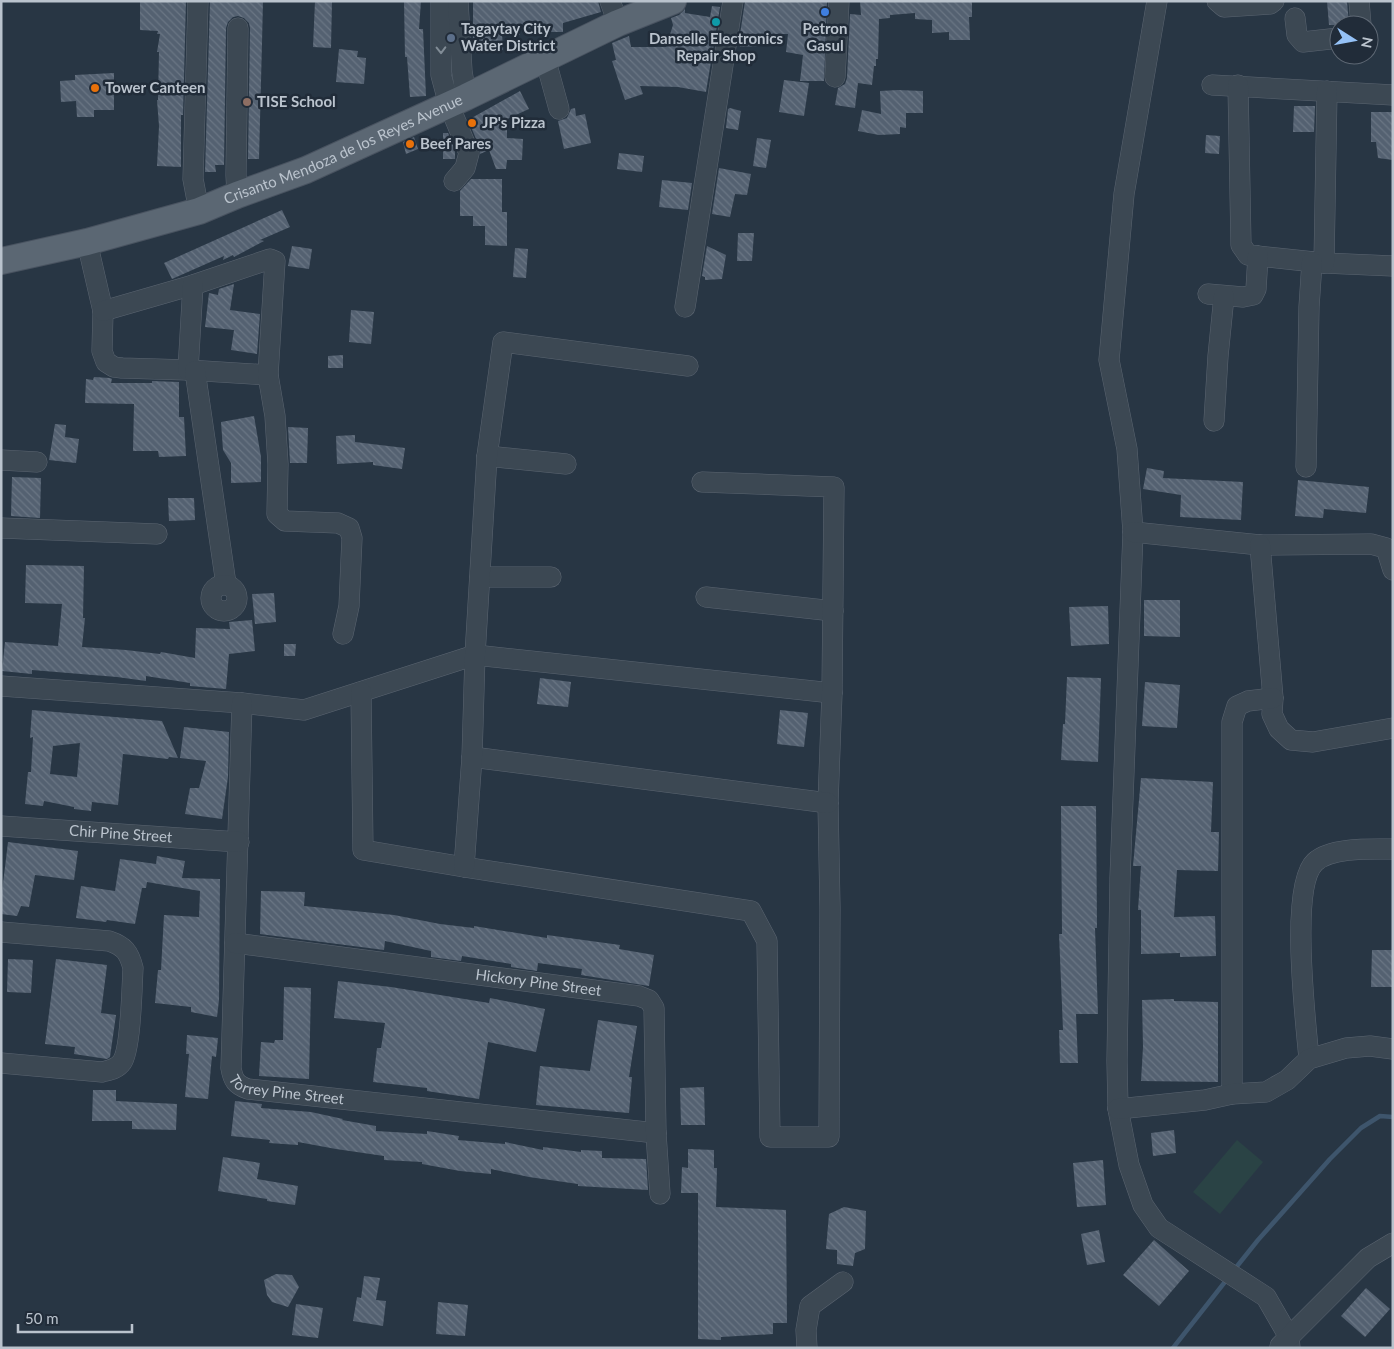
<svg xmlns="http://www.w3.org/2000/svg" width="1394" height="1349" font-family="Lato,sans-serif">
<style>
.green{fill:#2a4345}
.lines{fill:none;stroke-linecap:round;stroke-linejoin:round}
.stream{stroke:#3e556c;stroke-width:4.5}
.building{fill:url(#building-back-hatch);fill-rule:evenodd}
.minor-casing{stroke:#5b6571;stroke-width:21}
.major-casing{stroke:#495360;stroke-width:28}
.minor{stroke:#3c4853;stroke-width:20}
.major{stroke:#5b6773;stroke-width:26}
.oneway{stroke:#818c96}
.shop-dot{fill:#3f7fe0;stroke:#212c39;stroke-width:2}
.culture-dot{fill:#0f9aa8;stroke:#212c39;stroke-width:2}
.service-dot{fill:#5c6f8a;stroke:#212c39;stroke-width:2}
.food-dot{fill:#e8710a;stroke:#212c39;stroke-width:2}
.education-dot{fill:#8d6e63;stroke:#212c39;stroke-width:2}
.labels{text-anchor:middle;stroke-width:5;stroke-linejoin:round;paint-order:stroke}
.poi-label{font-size:15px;font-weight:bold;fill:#bac3cd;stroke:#212c39;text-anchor:start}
.street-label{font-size:15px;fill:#bac3cd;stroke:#212c39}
</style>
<defs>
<pattern id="building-back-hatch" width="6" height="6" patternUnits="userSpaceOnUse" patternTransform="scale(1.25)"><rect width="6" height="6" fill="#546171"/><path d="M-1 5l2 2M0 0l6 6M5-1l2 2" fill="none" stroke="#6a7684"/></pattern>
</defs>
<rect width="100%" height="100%" fill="#283644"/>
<!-- green -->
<path class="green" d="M1237 1140 1263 1162 1220 1214 1193 1192Z"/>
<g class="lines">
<!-- stream -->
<g class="stream">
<path d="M1234 1270 1258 1240 1330 1159 1361 1128 1380 1116 1393 1117"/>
<path d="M1173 1348 1228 1278"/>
</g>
</g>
<!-- building -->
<g class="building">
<path d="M140 1H186L183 115H181V167L157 166 159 126 157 100H158L159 52H157L160 34H157L158 31 140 30Z"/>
<path d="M210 1H263L262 43 259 159H248L250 28 249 23 244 18 238 16 233 17 228 22 226 28 224 165H215L216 172H205Z"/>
<path d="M315 1H332L331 48 313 47Z"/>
<path d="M404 1H421L419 29H423L426 96 410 97 407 57H405Z"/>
<path d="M473 1H598L601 12 563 23V32H543V27L520 29V35L502 34 503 50 473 53Z"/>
<path d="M745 1H827L824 81H800L803 55 786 52 788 34H763V36H759V46L740 47 739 41Z"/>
<path d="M860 1H972V17H969L970 40H949V32L932 33V20L915 19V13L890 15V18L879 19 878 59H876V66H874L872 85 858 83 855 108 835 105 838 88 845 84 847 78 850 14 861 15Z"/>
<path d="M1327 1H1347L1349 25H1329Z"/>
<path d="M712 6 720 7 706 92 678 87 640 86 643 94 625 100 612 61 616 60 612 43 629 36 631 47H666L673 25 671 18 679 15 685 9V13L710 17Z"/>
<path d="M339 49 358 51 357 57 366 58 364 84 336 82Z"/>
<path d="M114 73V110H94V117H77L76 101 61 102 60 81 75 80V75Z"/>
<path d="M784 80 809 83 804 116 779 112Z"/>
<path d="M898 90 923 91V113H906V128L900 127V134L879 135 858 131 862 110 881 114 880 91Z"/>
<path d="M520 91 529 109 507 119V138L523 139 522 160H507L506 169H496L489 150 480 154V148L468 120Z"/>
<path d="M1294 106H1315L1314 132H1293Z"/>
<path d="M575 108 576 116 585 114 591 143 564 149 558 121 567 118 571 109Z"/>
<path d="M730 108 741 111 738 130 726 128 728 109Z"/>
<path d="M1371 112H1393V160L1378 158 1376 142H1371Z"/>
<path d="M443 133H448L455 150V159H443Z"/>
<path d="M1206 135 1220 136 1219 154 1205 153Z"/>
<path d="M414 137 418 149 406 154 403 142Z"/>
<path d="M757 138 771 140 766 168 753 166Z"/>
<path d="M619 153 644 156 642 172 617 169Z"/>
<path d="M719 168 751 174 747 195 735 194 730 217 712 214Z"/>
<path d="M471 179H502V212H507V246L485 245V226H473V216H460V191Z"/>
<path d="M662 180 692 183 688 210 659 207Z"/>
<path d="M282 210 290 227 260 240 264 241 234 257 233 255 223 260 224 256 172 279 164 263Z"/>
<path d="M738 233H754L752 261H737Z"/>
<path d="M292 246 312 249 309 269 288 266Z"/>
<path d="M707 246 726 255 722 279 705 280V277L702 276Z"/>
<path d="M515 248 528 249 526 278 513 277Z"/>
<path d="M234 284 230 310 260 314 257 354 231 350 234 330 205 327 209 293 218 295 219 289Z"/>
<path d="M351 310 374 312 371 344 349 342Z"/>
<path d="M343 355V368H328V356Z"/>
<path d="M94 377 110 378 112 379 111 383H152V381L179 382V417H184L186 456 159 457 158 451H133L134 404 85 403 86 379 93 380Z"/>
<path d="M254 416 261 457V482L231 483V463L223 450 221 422Z"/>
<path d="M55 424 66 425 65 437 79 439 76 463 49 460Z"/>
<path d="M288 427 308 428 307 463H290Z"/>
<path d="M355 435V442L405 448 402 469 373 465V462L337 464 336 436Z"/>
<path d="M1147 468 1164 471 1163 478 1243 482 1241 520 1180 517 1181 495 1143 489Z"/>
<path d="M12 477 41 478 40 518 11 516Z"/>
<path d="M1298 480 1369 487 1366 513 1324 509 1323 518 1295 516Z"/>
<path d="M168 498H194L195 520 169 521Z"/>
<path d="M26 565 84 566 83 618H85L82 647 126 650 160 654 161 652 195 658 196 628 230 629 229 622 252 620 255 651 229 654 226 689 190 686V683L146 676V681L117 677 32 670V674L2 671 5 642 58 646 62 604 25 603Z"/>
<path d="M274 593 276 622 255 624 252 594Z"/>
<path d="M1144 600H1180V637L1144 636Z"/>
<path d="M1108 606 1109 644 1071 646 1069 607Z"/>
<path d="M284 644H296L295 656H284Z"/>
<path d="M1067 677 1101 678 1098 762 1061 760 1063 724H1065Z"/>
<path d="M540 678 571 682 568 707 537 704Z"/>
<path d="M1145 682 1180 685 1177 728 1142 726Z"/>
<path d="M32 710 162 721 178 758 169 757 168 759 123 754 118 805 92 802 91 811 74 809V807L44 801 43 806 25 804 28 772H31L33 737 30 738ZM80 743 77 777 50 774 53 746Z"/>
<path d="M780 710 808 713 804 747 777 744Z"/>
<path d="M184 727 229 732 228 777 222 819 185 814 190 788H199L206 761 180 758Z"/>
<path d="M1141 778 1213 782 1211 832H1219L1218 871 1177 870 1174 917 1215 916 1216 956 1180 957V953L1141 954V910H1138L1141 866H1133Z"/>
<path d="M1061 806H1096L1097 928H1095L1098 1014H1076L1078 1063H1060L1059 1030H1063L1059 934H1062Z"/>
<path d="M8 842 78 851 74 880 35 875 29 907 21 906 17 916 1 914V900Z"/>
<path d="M157 856 185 861 182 878 220 879 219 1000 217 1017 191 1012V1007L155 1003 158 970H161L164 915 199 917 200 891 147 882 146 888H142L135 924 107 920 106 922 76 918 81 886 115 891 120 859 156 864Z"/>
<path d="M261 891 305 892 304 906 394 915 440 924 474 928V926L547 938V935L620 945 619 949 654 955 649 986 581 975 582 969 538 963 537 971 511 967V964L462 956 461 961 431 957V951L385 941 384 950 260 934Z"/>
<path d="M1372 950H1393V987H1371Z"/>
<path d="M8 959 33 960 31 993 7 992Z"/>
<path d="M56 959 107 965 101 1013 116 1015 110 1057 107 1059 74 1054 75 1047 45 1044Z"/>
<path d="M338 981 391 987 489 1003 490 998 545 1009 536 1052 488 1042 479 1099 427 1091V1088L373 1082 377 1048H381L385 1023 334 1018Z"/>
<path d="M284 987 311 988 309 1079 259 1076 261 1042 274 1043 275 1040H283Z"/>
<path d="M1174 999V1001L1218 1002V1082L1141 1081 1143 1047 1142 1000Z"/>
<path d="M598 1020 637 1026 629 1077H632L629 1113 536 1105 540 1066 590 1071Z"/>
<path d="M187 1035 218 1038 216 1057 212 1056 208 1099 185 1097 189 1054H186Z"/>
<path d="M704 1087 705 1125H681L680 1088Z"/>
<path d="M93 1090H116V1101L177 1104 176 1130 132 1129V1121H92Z"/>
<path d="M235 1101 262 1104 261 1108 311 1112 343 1119 342 1120 376 1126V1131L427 1134V1131L459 1136 458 1140 505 1144V1142L543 1150V1147L581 1152V1150L602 1151V1158L646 1159 648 1190 578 1186V1184L529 1177 491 1169V1174L460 1171 422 1164V1162L384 1160V1156L336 1149 298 1142V1145L269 1143 270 1140 231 1136Z"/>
<path d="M1174 1130 1176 1153 1153 1156 1151 1133Z"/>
<path d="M688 1149 714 1150V1168H717L716 1207 786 1210 787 1323H773V1334L721 1337V1340L698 1339V1193H681L682 1167 688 1168Z"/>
<path d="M223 1157 260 1163 257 1179 298 1186 295 1205 267 1201V1199L218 1191Z"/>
<path d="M1103 1160 1106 1205 1077 1207 1073 1163Z"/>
<path d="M844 1207 866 1211 865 1249 855 1253 853 1266 837 1264V1250L826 1249 829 1214Z"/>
<path d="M1099 1230 1105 1262 1087 1265 1081 1234Z"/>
<path d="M1154 1240 1189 1271 1159 1306 1123 1275Z"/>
<path d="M276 1274 292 1275 299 1287 288 1307 272 1302 267 1295 264 1280Z"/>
<path d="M364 1276 380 1278 376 1300 386 1301 383 1326 353 1321 357 1297 361 1298Z"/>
<path d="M1366 1288 1390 1309 1365 1337 1341 1316Z"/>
<path d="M438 1302 468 1305 465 1336 436 1334Z"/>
<path d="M296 1304 323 1308 318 1338 292 1335Z"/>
</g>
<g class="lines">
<!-- minor casing -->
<g class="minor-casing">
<g id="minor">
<path d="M198 1 193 179 199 211"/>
<path d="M441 1V75L449 105 469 153 465 168 454 181"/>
<path d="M458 1 462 71 466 97"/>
<path d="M610 1 618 23"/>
<path d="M1157 1 1124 194 1109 360 1127 449 1133 532 1120 878 1117 1061 1118 1109 1129 1165 1143 1205 1159 1228 1266 1297 1289 1337 1290 1348"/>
<path d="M1217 1 1224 7 1270 4 1274 1"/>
<path d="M1359 1 1361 25"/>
<path d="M1295 18 1297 35 1303 42 1339 38"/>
<path d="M545 58 559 109"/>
<path d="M835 77 839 1"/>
<path d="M1212 85 1393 95"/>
<path d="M1238 85 1241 245 1248 255 1324 263 1393 266"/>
<path d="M237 195 236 175 238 28"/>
<path d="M87 242 103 311 102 351 106 362 114 367 122 368 188 370 268 375"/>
<path d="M1324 263 1327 91"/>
<path d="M1208 294 1243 297 1253 295 1256 289 1258 256"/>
<path d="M685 307 733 1"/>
<path d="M103 311 193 285 270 259 275 261 268 375 275 416 278 464 277 514 285 521 338 523 349 528 352 538 349 606 343 634"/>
<path d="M188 370 193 285"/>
<path d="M195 371 226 584"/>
<path d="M1214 421 1218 356 1224 296"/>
<path d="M487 456 566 464"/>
<path d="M1 460 37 462"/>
<path d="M1306 467 1309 307 1312 262"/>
<path d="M1 528 157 534"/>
<path d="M1133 532 1260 545 1371 544 1386 548 1393 570"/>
<path d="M1260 545 1273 698 1272 714 1279 729 1291 740 1313 742 1393 728"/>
<path d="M480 577H551"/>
<circle cx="224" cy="598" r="13"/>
<path d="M706 597 833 611"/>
<path d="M1 686 242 703 304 710 475 655 832 693"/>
<path d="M361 692 363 850 464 867 751 911 767 941 770 1137H829L830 908 828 803 832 693 834 487 702 482"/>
<path id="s1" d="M242 703 231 1068C233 1080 236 1085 248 1089L656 1133"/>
<path d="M472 757 828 803"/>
<path id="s2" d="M1 826 239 842"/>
<path d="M464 867 472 757 475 655 487 456 503 342 688 366"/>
<path d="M1 932 109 941C124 946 129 952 133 968 132 986 131 1049 122 1062 117 1069 110 1070 102 1072L1 1063"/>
<path id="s3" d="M235 943 639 996 649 1000 654 1008 656 1133 660 1194"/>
<path d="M1309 1059C1306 1023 1289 886 1315 862 1331 847 1371 849 1393 849"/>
<path d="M1232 1094V722L1237 706 1248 701 1273 698"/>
<path d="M1118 1109 1205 1100 1232 1094 1266 1092 1287 1080 1309 1059 1346 1048 1370 1046 1393 1049"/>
<path d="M1280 1346 1368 1258 1393 1243"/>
<path d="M807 1348 806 1330 810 1306 843 1282"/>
</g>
</g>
<!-- major casing -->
<g class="major-casing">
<g id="major">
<path id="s4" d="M1 261 87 242 199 211 237 195 306 170 466 97 618 23 673 1"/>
</g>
</g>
<!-- minor -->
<use href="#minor" class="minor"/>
<!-- major -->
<use href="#major" class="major"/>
</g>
<!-- one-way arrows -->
<defs><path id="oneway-chevron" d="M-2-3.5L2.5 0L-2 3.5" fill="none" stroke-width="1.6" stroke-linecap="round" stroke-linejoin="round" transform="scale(1.25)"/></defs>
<use class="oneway" href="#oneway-chevron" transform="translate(441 50) rotate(89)"/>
<!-- markers -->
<circle class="shop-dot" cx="825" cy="12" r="5"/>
<circle class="culture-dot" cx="716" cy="22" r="5"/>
<circle class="service-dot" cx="451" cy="38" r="5"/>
<g class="food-dot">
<circle cx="95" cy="88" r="5"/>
<circle cx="472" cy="123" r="5"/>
<circle cx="410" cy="144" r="5"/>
</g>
<circle class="education-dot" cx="247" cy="102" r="5"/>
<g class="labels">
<!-- poi labels -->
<g class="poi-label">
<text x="461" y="34">Tagaytay City<tspan x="461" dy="17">Water District</tspan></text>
<text x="825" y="34" text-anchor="middle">Petron<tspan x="825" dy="17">Gasul</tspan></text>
<text x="716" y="44" text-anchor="middle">Danselle Electronics<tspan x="716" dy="17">Repair Shop</tspan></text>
<text x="105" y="93">Tower Canteen</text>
<text x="257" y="107">TISE School</text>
<text x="482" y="128">JP's Pizza</text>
<text x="420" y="149">Beef Pares</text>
</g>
<!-- street labels -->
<g class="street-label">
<text dy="5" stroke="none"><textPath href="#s4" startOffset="361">Crisanto Mendoza de los Reyes Avenue</textPath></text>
<text dy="5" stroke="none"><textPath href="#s2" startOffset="120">Chir Pine Street</textPath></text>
<text dy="5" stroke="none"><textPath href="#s3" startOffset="306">Hickory Pine Street</textPath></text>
<text dy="5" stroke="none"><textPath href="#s1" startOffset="432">Torrey Pine Street</textPath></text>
</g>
</g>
<!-- border -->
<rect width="1394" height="1349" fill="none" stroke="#bac3cd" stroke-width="5"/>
<!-- north arrow -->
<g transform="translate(1354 40) rotate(101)"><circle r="24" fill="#212c39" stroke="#5e6874"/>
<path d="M0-4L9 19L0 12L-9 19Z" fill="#95c2f7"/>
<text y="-8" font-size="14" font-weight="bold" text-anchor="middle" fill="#bac3cd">N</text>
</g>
<!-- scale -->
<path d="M18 1324v8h114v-8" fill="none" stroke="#bac3cd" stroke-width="2.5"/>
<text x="25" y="1324" font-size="15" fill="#bac3cd" stroke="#212c39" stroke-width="4" paint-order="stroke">50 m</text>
</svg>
